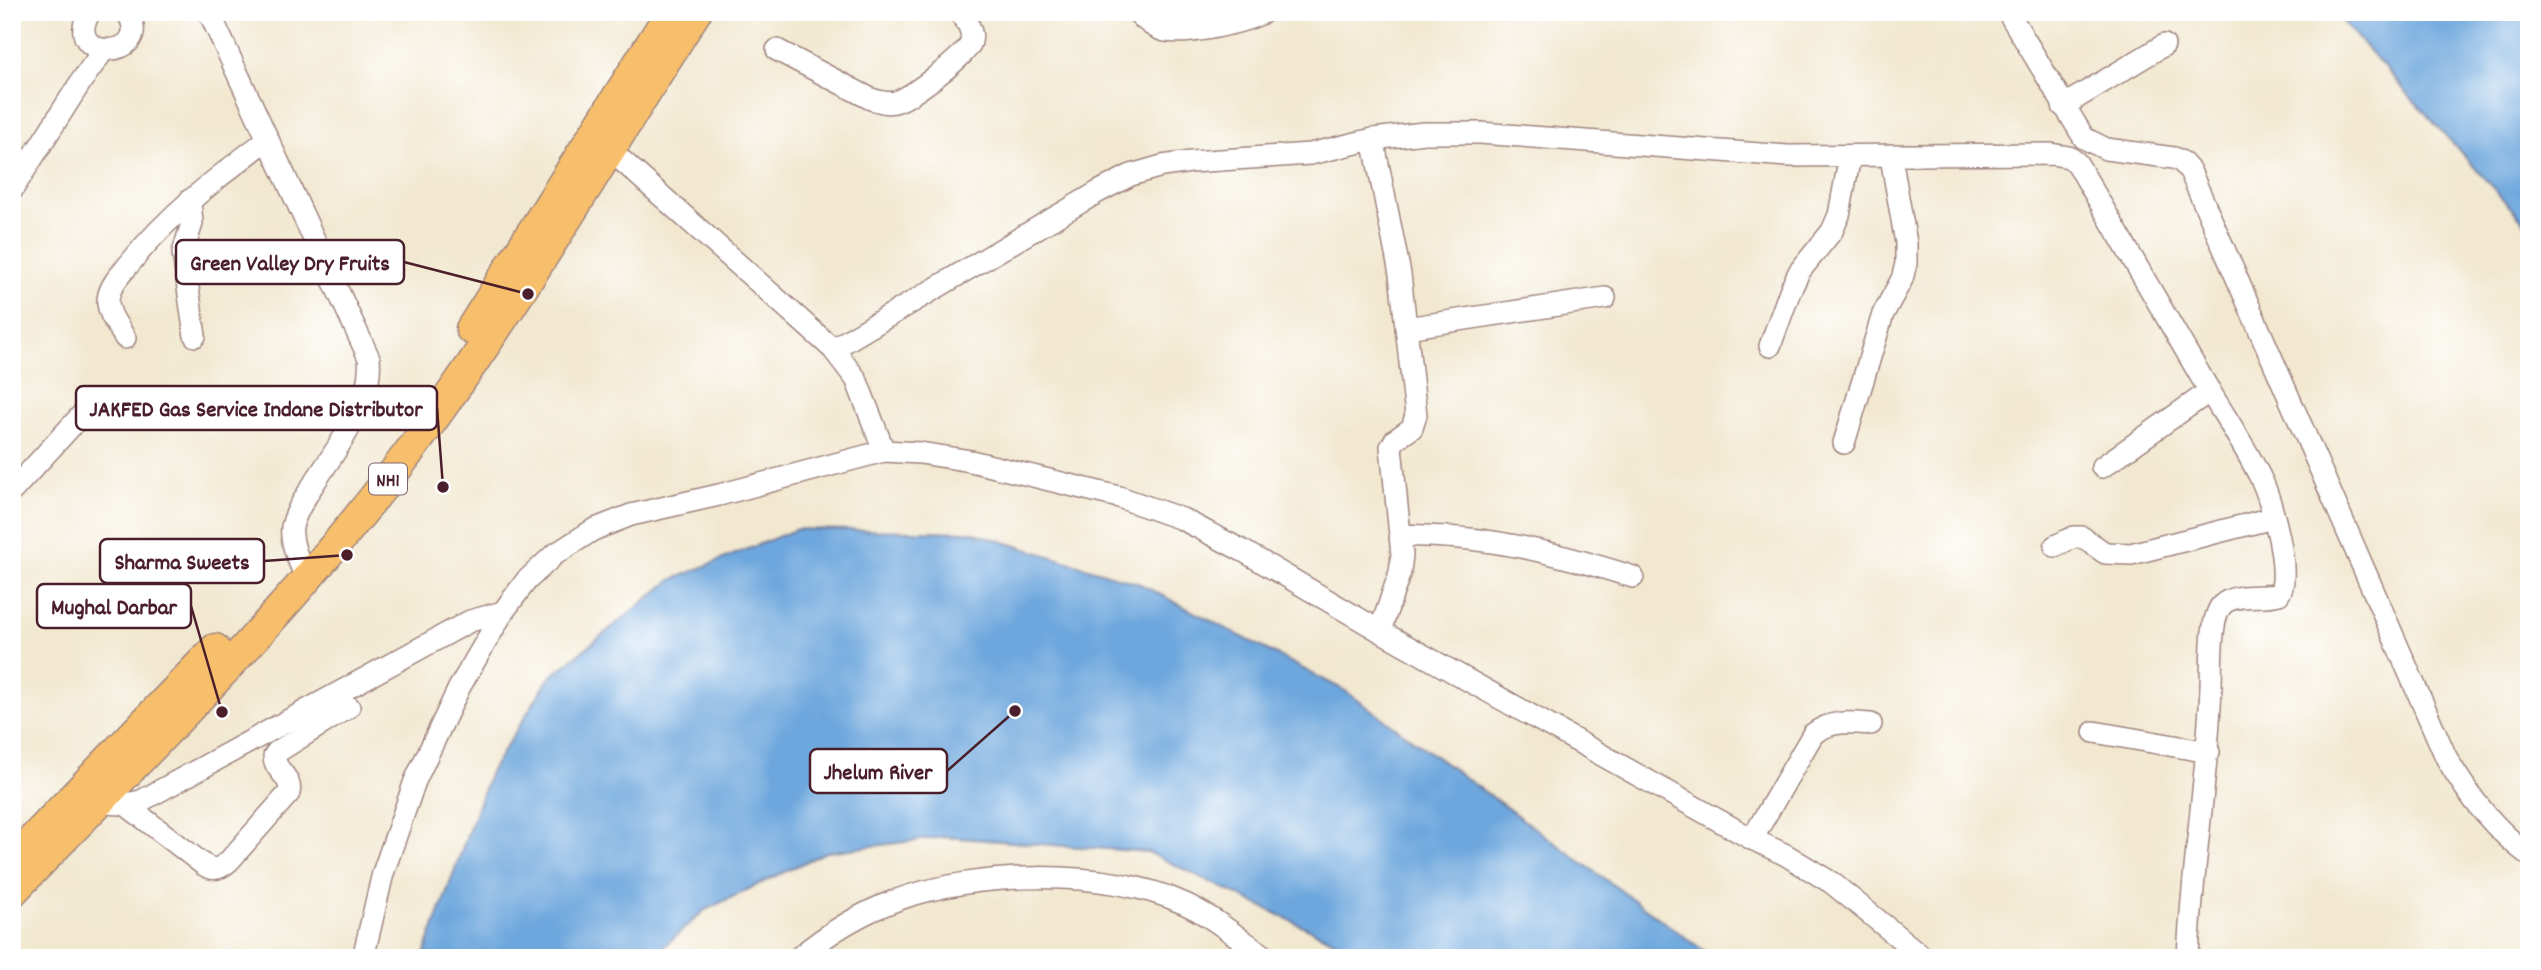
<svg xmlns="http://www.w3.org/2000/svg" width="2541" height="970" font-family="Dekko,sans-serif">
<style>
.water{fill:#6ea7dd;stroke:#5c6384;stroke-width:2}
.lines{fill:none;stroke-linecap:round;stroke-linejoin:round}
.minor-casing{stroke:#9e847e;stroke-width:24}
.highway-casing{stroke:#9e847e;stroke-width:33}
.minor{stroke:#fff;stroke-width:21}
.highway{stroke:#f7bf6c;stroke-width:30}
.labels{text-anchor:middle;stroke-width:5;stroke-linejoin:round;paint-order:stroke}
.shield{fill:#fff;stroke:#80626b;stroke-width:2}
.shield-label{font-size:19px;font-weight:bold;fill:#4a1f2b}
.leader{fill:none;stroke:#4a1f2b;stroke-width:2.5}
.callout-dot{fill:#4a1f2b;stroke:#fff;stroke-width:2.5}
.callout{fill:#fff;stroke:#4a1f2b;stroke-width:2.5}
.callout-label{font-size:23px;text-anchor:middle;font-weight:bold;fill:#4a1f2b}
</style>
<rect width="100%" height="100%" fill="#fff"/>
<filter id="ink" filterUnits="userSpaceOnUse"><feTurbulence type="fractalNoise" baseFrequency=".0143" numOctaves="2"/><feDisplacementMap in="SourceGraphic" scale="14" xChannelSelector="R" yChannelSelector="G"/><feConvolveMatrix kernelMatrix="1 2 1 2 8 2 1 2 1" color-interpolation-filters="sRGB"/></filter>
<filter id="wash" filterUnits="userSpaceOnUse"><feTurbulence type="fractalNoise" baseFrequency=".00686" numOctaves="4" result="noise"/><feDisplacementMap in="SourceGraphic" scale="28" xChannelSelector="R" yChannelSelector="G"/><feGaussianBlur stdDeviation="1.57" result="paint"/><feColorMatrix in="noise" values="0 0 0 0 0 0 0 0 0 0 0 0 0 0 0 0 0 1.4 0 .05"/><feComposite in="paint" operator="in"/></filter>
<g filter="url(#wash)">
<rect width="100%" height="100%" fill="#f2e8d0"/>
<!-- water -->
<g class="water">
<path d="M2334 12H2529V228Z"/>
<path d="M797 529 972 532 1140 584 1344 690 1714 958H1362L1338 943 1148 852 944 837 826 852 705 910 651 958H423L490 772 550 677 671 580Z"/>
</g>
</g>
<g filter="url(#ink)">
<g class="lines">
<!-- minor casing -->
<g class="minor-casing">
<g id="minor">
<path d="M90 12C59 63 158 61 127 12"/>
<path d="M209 12 369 358C374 402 334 452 311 488 304 500 295 512 292 527 290 544 300 563 306 578"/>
<path d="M1137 12C1145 21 1153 28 1165 31 1187 35 1244 23 1264 12"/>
<path d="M2008 12 2084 138 2106 149 2174 158 2182 162 2190 171 2446 757C2467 794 2495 830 2529 855"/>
<path d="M777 50 871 99C879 101 889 105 898 101 912 96 968 55 971 42 974 30 966 21 959 12"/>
<path d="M2063 106 2164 45"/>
<path d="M1373 139 1400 274 1416 415 1412 428 1395 440 1391 447 1402 555 1400 572 1380 631"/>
<path d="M609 149 833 349 856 379 884 451"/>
<path d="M12 190 82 80 103 51"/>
<path d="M190 200 192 223 183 253 195 336"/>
<path d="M1406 328 1605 298"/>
<path d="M125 338C118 326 107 313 108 299 110 284 122 273 131 262 170 213 218 177 268 139"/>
<path d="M1770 346 1790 291 1799 272 1832 231 1839 215 1850 156"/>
<path d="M833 349 1098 192 1131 175 1162 166 1191 162 1310 154 1373 139 1424 133H1480L1788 156 2051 154 2069 157 2077 163C2119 235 2161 307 2203 380 2223 414 2245 445 2262 481 2272 502 2292 576 2279 594 2263 599 2234 592 2222 605 2209 619 2212 666 2211 685 2208 776 2192 866 2188 958"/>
<path d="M1844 443 1883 314 1902 279 1906 264V243L1891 157"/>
<path d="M2102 467 2210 391"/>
<path d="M12 491 87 409"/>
<path d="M1400 535C1423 536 1447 536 1470 539 1526 545 1580 560 1633 577"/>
<path d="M2055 546 2074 537H2082L2105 553 2131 554 2273 518"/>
<path d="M2094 732 2209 752"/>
<path d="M97 803 125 804 141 801 470 621 503 612"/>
<path d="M125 804 204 865C214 871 220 869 229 861L289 793C293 777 274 771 274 756L277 752 349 707"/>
<path d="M1752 839 1813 734C1831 720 1849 722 1871 724"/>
<path d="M363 958 383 873 415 781 459 688 503 612 526 581 554 555 593 530 631 515 719 495 884 451 920 453 971 461 1119 497 1182 519 1245 552 1380 631 1752 839 1786 855 1832 883 1924 958"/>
<path d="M798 958C827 934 859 914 894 901 975 871 1103 868 1183 903 1213 916 1240 940 1268 958"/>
</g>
</g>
<!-- highway casing -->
<g class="highway-casing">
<g id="highway">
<path d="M471 329 671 12"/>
<path d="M12 861 215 649"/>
<path d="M12 892C142 756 279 622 394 472 505 327 598 166 696 12"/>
</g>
</g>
<!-- minor -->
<use href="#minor" class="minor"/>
<!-- highway -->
<use href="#highway" class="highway"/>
</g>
</g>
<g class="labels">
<!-- shield labels -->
<rect class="shield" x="369" y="463.5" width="38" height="31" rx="5"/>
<g class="shield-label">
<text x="388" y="486">NH1</text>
</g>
</g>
<!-- callouts -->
<path class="leader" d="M528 294L404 262M443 487L437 408M347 555L264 561M222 712L191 606M1015 711L947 771"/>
<g class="callout-dot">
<circle cx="528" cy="294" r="7"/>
<circle cx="443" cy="487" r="7"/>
<circle cx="347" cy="555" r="7"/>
<circle cx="222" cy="712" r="7"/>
<circle cx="1015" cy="711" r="7"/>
</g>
<g class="callout">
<rect x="176" y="240" width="228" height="44" rx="7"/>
<rect x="76" y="386" width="361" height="44" rx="7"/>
<rect x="100" y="539" width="164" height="44" rx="7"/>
<rect x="37" y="584" width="154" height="44" rx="7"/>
<rect x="810" y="749" width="137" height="44" rx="7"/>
</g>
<g class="callout-label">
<text x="290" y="270">Green Valley Dry Fruits</text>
<text x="256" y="416">JAKFED Gas Service Indane Distributor</text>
<text x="182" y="569">Sharma Sweets</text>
<text x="114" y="614">Mughal Darbar</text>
<text x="878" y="779">Jhelum River</text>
</g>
<!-- margin -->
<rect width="2541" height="970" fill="none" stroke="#fff" stroke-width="42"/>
</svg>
